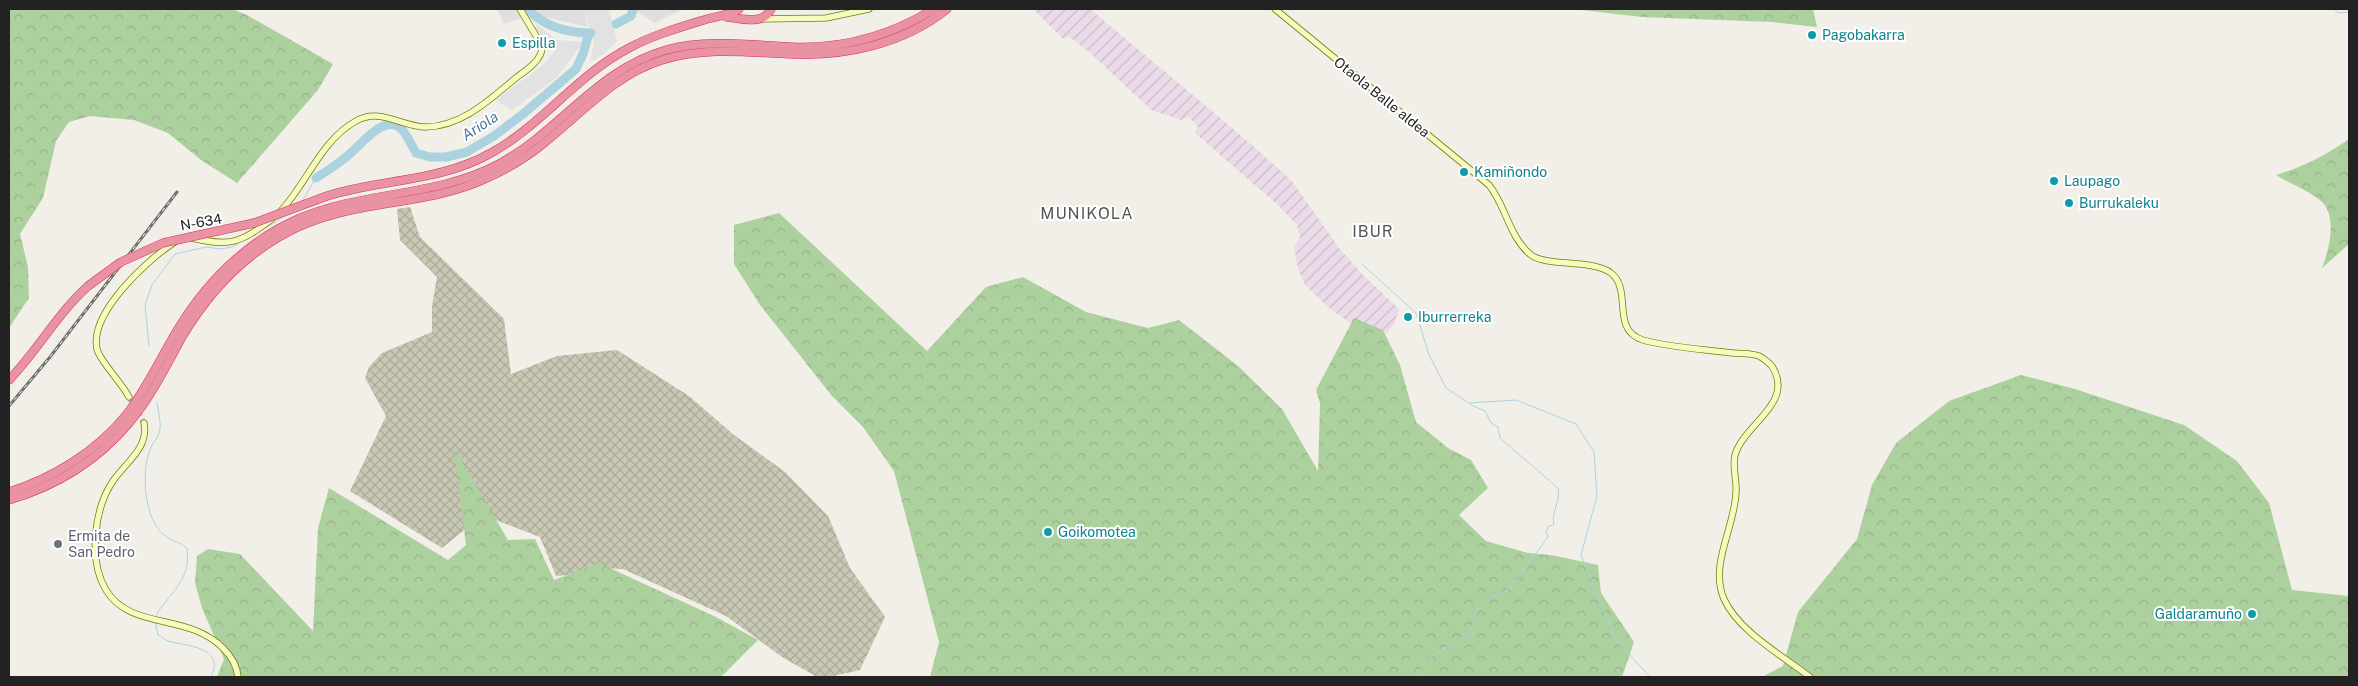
<svg xmlns="http://www.w3.org/2000/svg" width="2358" height="686" font-family="'Public Sans',sans-serif">
<style>
.residential{fill:#e0dfdf}
.industrial{fill:url(#industrial-furrows)}
.construction{fill:url(#construction-cross-hatch)}
.forest{fill:url(#forest-crowns)}
.parking{fill:#e2e2e2}
.lines{fill:none;stroke-linecap:round;stroke-linejoin:round}
.stream{stroke:#aad3df;stroke-width:1}
.river{stroke:#aad3df;stroke-width:9}
.secondary-tunnel{stroke:#c8c6c1;stroke-width:5.5;stroke-dasharray:5.5 3;stroke-linecap:butt}
.secondary-casing{stroke:#707d05;stroke-width:7}
.highway-casing{stroke:#dc2a67;stroke-width:9}
.secondary{stroke:#f7fabf;stroke-width:5.5}
.highway{stroke:#e892a2;stroke-width:8}
.rail-casing{stroke:#707070;stroke-width:3}
.rail{stroke:#fff;stroke-width:1;stroke-dasharray:4;stroke-linecap:butt}
.highway-bridge-casing{stroke:#dc2a67;stroke-width:9;stroke-linecap:butt}
.highway-bridge{stroke:#e892a2;stroke-width:8}
.culture-dot{fill:#0f9aa8;stroke:#fff;stroke-width:2}
.worship-dot{fill:#6b7280;stroke:#fff;stroke-width:2}
.labels{text-anchor:middle;stroke-width:4;stroke-linejoin:round;paint-order:stroke}
.culture-label{font-size:14px;fill:#0d838f;stroke:#fff;text-anchor:start}
.street-label{font-size:14px;fill:#222;stroke:#fff}
.worship-label{font-size:14px;fill:#5b616d;stroke:#fff;text-anchor:start}
.water-label{font-size:15px;font-style:italic;fill:#4a7aab;stroke:#fff}
.quarter-label{font-size:16px;letter-spacing:1px;fill:#555;stroke:#fff}
</style>
<defs>
<pattern id="industrial-furrows" width="10" height="10" patternUnits="userSpaceOnUse" patternTransform="scale(1.25)"><rect width="10" height="10" fill="#ebdbe8"/><path d="M-1 1l2-2M0 10L10 0M9 11l2-2" fill="none" stroke="#c9bcc7"/></pattern>
<pattern id="construction-cross-hatch" width="8" height="8" patternUnits="userSpaceOnUse" patternTransform="scale(1.25)"><rect width="8" height="8" fill="#c7c7b4"/><path d="M0 0l8 8M0 8l8-8" fill="none" stroke="#abab9a"/></pattern>
<pattern id="forest-crowns" width="20" height="18" patternUnits="userSpaceOnUse" patternTransform="scale(1.25)"><rect width="20" height="18" fill="#add19e"/><path d="M2 6a3 3 0 1 1 6 0M12 15a3 3 0 1 1 6 0" fill="none" stroke="#95b388"/></pattern>
</defs>
<rect width="100%" height="100%" fill="#f2efe9"/>
<!-- residential -->
<g class="residential">
<path d="M497 9H584L588 27 531 14 504 24Z"/>
<path d="M632 9H683L655 23Z"/>
</g>
<!-- industrial -->
<path class="industrial" d="M1033 9H1090L1237 132 1291 180 1340 249 1364 276 1399 309 1394 325 1387 332 1370 338 1327 306 1305 285 1298 269 1294 247 1300 238 1297 225 1279 206 1195 133 1198 127 1189 117 1181 120 1151 110 1088 51 1069 37 1063 39Z"/>
<!-- construction -->
<path class="construction" d="M410 207 420 237 504 319 511 374 557 356 617 350 689 396 734 435 785 472 828 516 850 568 885 617 860 670 829 677H817L782 657 726 616 623 569 597 568 581 574 556 576 540 537 483 515 442 548 350 491 386 416 365 378 369 367 382 353 432 332V306L437 277 400 240 397 209Z"/>
<!-- forest -->
<g class="forest">
<path d="M9 9H232L245 14 333 64 318 90 237 183 201 160 168 133 134 120 90 116 69 122 56 141 43 198 20 234 28 267 29 298 9 328Z"/>
<path d="M1573 9H1813L1817 27 1772 22 1642 17Z"/>
<path d="M2349 139V244L2322 268C2329 250 2338 216 2321 201 2308 190 2290 184 2276 175 2303 167 2326 155 2349 139Z"/>
<path d="M779 213 927 351 986 287 1023 277 1086 312 1148 328 1179 320 1238 366 1282 409 1318 471 1320 403 1316 390 1354 318 1383 330 1400 365 1416 422 1448 448 1471 460 1488 488 1459 515 1486 541 1528 553 1551 555 1598 565 1601 593 1634 642 1622 677H930L939 642 894 471 863 427 832 396 760 305 734 264V225Z"/>
<path d="M2021 375 2075 389 2184 425 2237 461 2269 503 2292 590 2349 596V677H1762L1783 666 1798 612 1857 539 1872 485 1896 443 1949 401Z"/>
<path d="M454 448 508 540 535 539 554 580 599 563 716 617 758 640 721 677H217L224 659 202 608 195 583 197 556 208 549 240 554 313 631 318 528 329 488 448 560 466 545Z"/>
</g>
<!-- parking -->
<g class="parking">
<path d="M584 9H609L617 41 604 54 590 62 594 43Z"/>
<path d="M537 24 557 40 584 42 555 79 512 110 496 100 543 65 555 51 552 44 535 29Z"/>
</g>
<g class="lines">
<!-- stream -->
<g class="stream">
<path d="M2334 9 2338 13 2349 12"/>
<path d="M301 203 316 178"/>
<path d="M1362 264 1416 313 1429 355 1446 388 1473 406 1485 411 1491 423 1498 427 1500 438 1558 488C1561 500 1551 513 1554 524L1548 527 1546 533 1548 537 1510 588 1495 596 1475 614C1475 644 1437 647 1421 664L1422 677"/>
<path d="M149 346 145 305 152 285 175 254 206 247 220 249 232 247 276 222 284 216"/>
<path d="M1470 403 1516 400 1576 424 1594 452 1597 496 1581 555 1616 640 1650 677"/>
<path d="M156 617C158 610 162 607 166 601 181 583 190 572 187 548 180 542 171 541 164 535 144 519 141 472 150 450 152 443 159 438 160 429 161 421 158 411 157 402"/>
<path d="M155 621 158 635C161 636 165 640 168 641 184 646 227 646 211 677"/>
</g>
<!-- river -->
<g class="river">
<path d="M527 9C544 26 567 33 591 33"/>
<path d="M616 24 631 16 633 9"/>
<path d="M316 178C326 172 336 165 345 158 358 149 381 115 399 127 406 131 411 145 416 153L430 157H446L467 152 494 136 523 114 576 69 583 54 589 33"/>
</g>
<!-- secondary-tunnel -->
<path class="secondary-tunnel" d="M129 397 144 423"/>
<!-- secondary casing -->
<g class="secondary-casing">
<g id="secondary">
<path d="M1275 9 1489 185C1506 206 1509 237 1531 255 1547 267 1592 259 1611 273 1633 290 1610 330 1643 340 1672 348 1703 349 1733 353 1741 354 1751 353 1759 356 1763 358 1771 364 1773 368 1794 404 1744 424 1735 455 1732 466 1737 480 1736 492 1735 527 1709 565 1724 599 1738 631 1783 656 1810 677"/>
<path d="M762 19 826 18 869 9"/>
<path d="M279 213C307 184 320 141 356 121 381 107 401 127 426 127 463 126 490 99 517 77 527 70 543 59 542 46L520 9"/>
<path d="M191 238C231 247 240 243 272 219"/>
<path d="M129 397C122 383 99 360 97 349 89 313 148 259 175 242"/>
<path d="M144 423C149 448 126 462 113 481 94 509 88 560 106 590 131 631 187 612 223 648 231 656 237 665 238 677"/>
</g>
</g>
<!-- highway casing -->
<g class="highway-casing">
<g id="highway">
<path d="M726 17C741 18 763 26 771 9"/>
<path d="M327 196C381 179 440 182 491 153 542 125 577 75 629 48 653 35 681 27 707 19 718 16 730 15 739 9"/>
<path d="M9 380C37 351 58 313 88 286"/>
<path d="M9 492C54 478 97 451 127 414 147 388 161 357 178 329 203 288 236 253 278 229 347 189 430 201 499 164 559 132 598 69 666 50 708 39 750 45 792 47 844 49 890 36 934 9"/>
<path d="M9 500C56 486 98 460 129 423 151 397 166 366 182 337 210 290 249 250 298 227 358 199 428 206 487 178 507 169 527 157 544 143 582 113 614 75 662 60 704 47 746 52 789 54 845 57 903 44 947 9"/>
</g>
</g>
<!-- secondary -->
<use href="#secondary" class="secondary"/>
<!-- highway -->
<use href="#highway" class="highway"/>
<!-- rail casing -->
<g class="rail-casing">
<path id="rail" d="M9 406 50 357 177 192"/>
</g>
<!-- rail -->
<use href="#rail" class="rail"/>
<!-- highway-bridge casing -->
<g class="highway-bridge-casing">
<path id="highway-bridge" d="M88 286 121 262 163 243 254 223 327 196"/>
</g>
<!-- highway-bridge -->
<use href="#highway-bridge" class="highway-bridge"/>
</g>
<!-- markers -->
<g class="culture-dot">
<circle cx="1812" cy="35" r="5"/>
<circle cx="502" cy="43" r="5"/>
<circle cx="1464" cy="172" r="5"/>
<circle cx="2054" cy="181" r="5"/>
<circle cx="2069" cy="203" r="5"/>
<circle cx="1408" cy="317" r="5"/>
<circle cx="1048" cy="532" r="5"/>
<circle cx="2252" cy="614" r="5"/>
</g>
<circle class="worship-dot" cx="58" cy="544" r="5"/>
<g class="labels">
<!-- culture labels -->
<g class="culture-label">
<text x="1822" y="40">Pagobakarra</text>
<text x="512" y="48">Espilla</text>
<text x="1474" y="177">Kamiñondo</text>
<text x="2064" y="186">Laupago</text>
<text x="2079" y="208">Burrukaleku</text>
<text x="1418" y="322">Iburrerreka</text>
<text x="1058" y="537">Goikomotea</text>
<text x="2242" y="619" text-anchor="end">Galdaramuño</text>
</g>
<!-- street labels -->
<g class="street-label">
<text transform="translate(1382 97) rotate(39)" y="5">Otaola Balle aldea</text>
<text transform="translate(201 222) rotate(-10)" y="5">N-634</text>
</g>
<!-- worship labels -->
<g class="worship-label">
<text x="68" y="541">Ermita de<tspan x="68" dy="16">San Pedro</tspan></text>
</g>
<!-- water labels -->
<g class="water-label">
<text transform="translate(480 126) rotate(-33)" y="5">Ariola</text>
</g>
<!-- quarter labels -->
<g class="quarter-label">
<text x="1087" y="219">MUNIKOLA</text>
<text x="1373" y="237">IBUR</text>
</g>
</g>
<!-- border -->
<rect width="2358" height="686" fill="none" stroke="#222222" stroke-width="20"/>
</svg>
